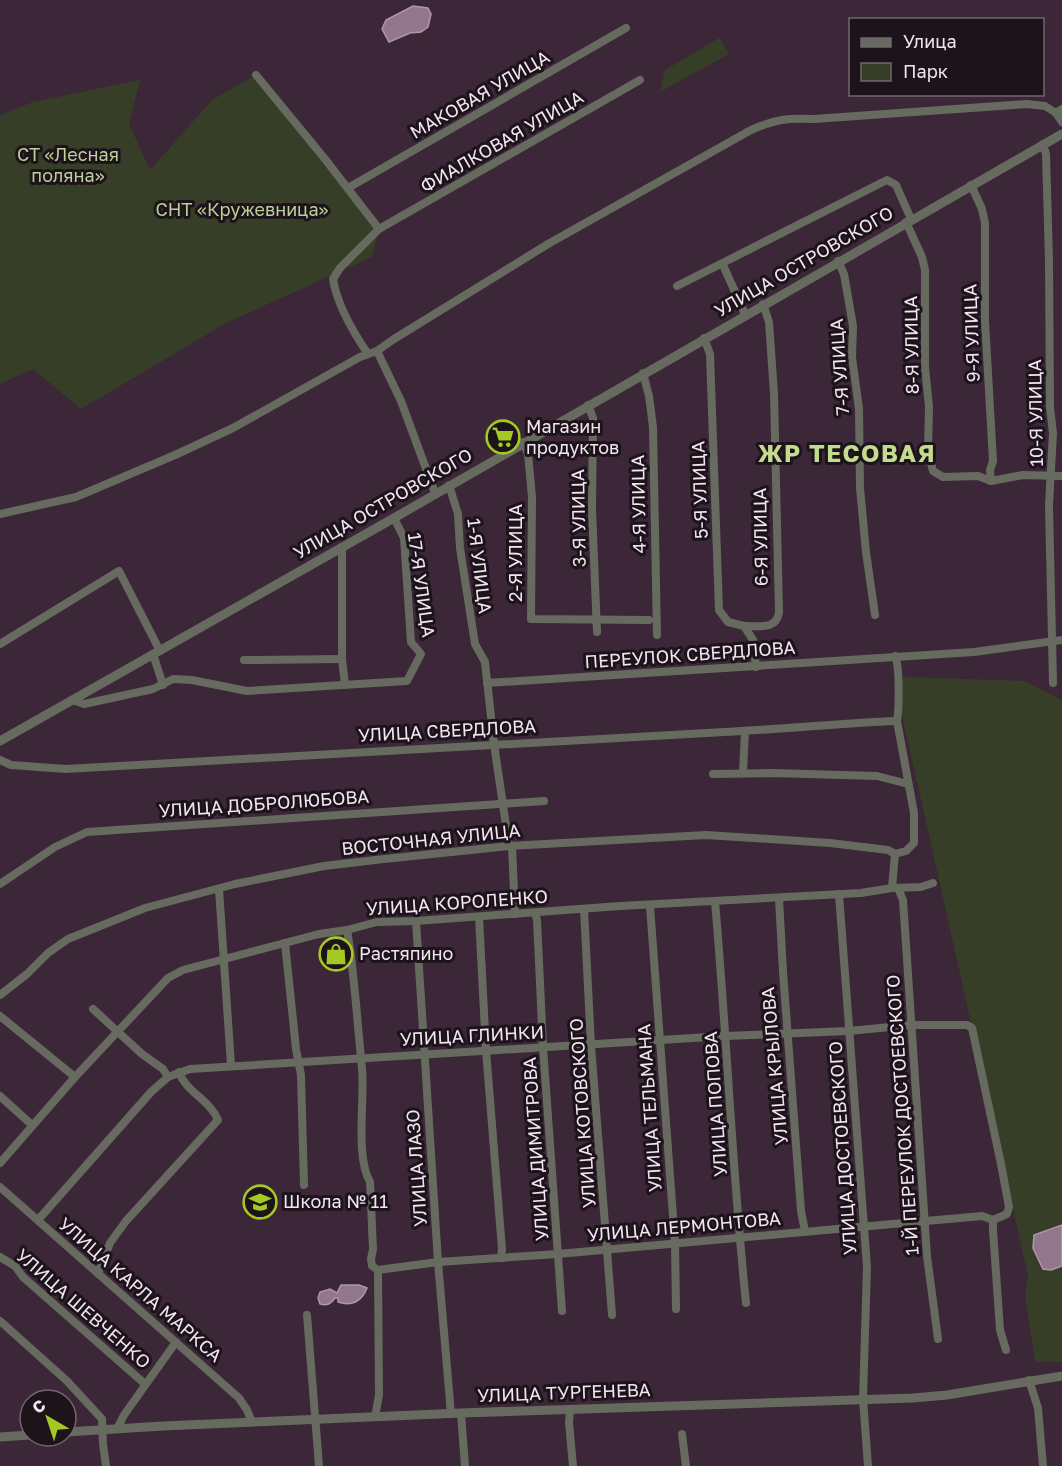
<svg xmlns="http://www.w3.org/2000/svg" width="1062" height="1466" font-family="'Golos Text',sans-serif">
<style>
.green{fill:#373e28}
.water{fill:#92768c;stroke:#af97aa;stroke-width:1.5}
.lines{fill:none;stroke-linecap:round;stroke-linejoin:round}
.minor{stroke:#676b5f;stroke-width:8}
.tertiary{stroke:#676b5f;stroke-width:9}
.labels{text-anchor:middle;stroke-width:6;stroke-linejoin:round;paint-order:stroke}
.street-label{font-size:18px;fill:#f3e5f0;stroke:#1c131b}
.park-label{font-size:18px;fill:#bdce96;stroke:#1c131b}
.poi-label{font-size:18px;fill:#f3e5f0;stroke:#1c131b;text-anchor:start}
.district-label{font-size:24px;font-weight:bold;letter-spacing:1.5px;fill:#c4da8f;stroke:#1c131b}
</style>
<rect width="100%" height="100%" fill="#3b2737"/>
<!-- green -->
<g class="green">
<path d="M719 38 729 54 660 92 665 70Z"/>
<path d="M252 77 313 146 379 229 372 257 226 323 81 409 33 369 0 384V115L33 102 140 80 129 124 150 170 212 100Z"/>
<path d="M904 677 1024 681 1062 700V1362H1035L1025 1295 1028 1276 895 684Z"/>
</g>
<!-- water -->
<g class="water">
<path d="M413 6 428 8 431 14 428 27 421 32 410 33 389 42 382 29 386 20Z"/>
<path d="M1062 1225V1266L1051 1270 1043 1269 1033 1248 1034 1235Z"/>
<path d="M341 1285H359L367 1288C362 1301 352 1307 338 1302V1298H335C331 1304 327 1306 320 1304L318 1298 320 1292 330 1289 337 1293Z"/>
</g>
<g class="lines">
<!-- minor -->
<g class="minor">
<path d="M256 75 325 159 379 229"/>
<path d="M1056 113 1062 122"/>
<path d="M1043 144 1046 154 1049 260 1050 407 1053 433 1049 505 1053 683"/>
<path d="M971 185 982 209 985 223V321L993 461 990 470 991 481"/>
<path d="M348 188 626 28"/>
<path d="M906 222 922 257 925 270V367L929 407 928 451 933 471 943 477 978 476 991 481 1023 475 1062 476"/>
<path d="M838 261 844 274 853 326 852 357 859 409 860 488 866 552 875 615"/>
<path d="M723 265 745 314"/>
<path d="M677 286 887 180 896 185 911 219"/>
<path d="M704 338 710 354 719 610 728 622 744 626"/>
<path d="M377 351 401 401 435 493"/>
<path d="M368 354C353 332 337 305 333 279L340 268 379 229 640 80"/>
<path d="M643 373 649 396 653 427 657 635"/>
<path d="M588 405 593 418 592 509 597 632"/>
<path d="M523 442 528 454 532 497 531 619 649 620"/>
<path d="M449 485 458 514 460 548 475 644 485 662 494 744 509 846"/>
<path d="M0 514 76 497 175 455 233 428 360 357 377 351 394 339 548 244 751 130C776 119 787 118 814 119L1027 104 1045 106 1056 113 1062 109"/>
<path d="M342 547V659L345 685"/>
<path d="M0 644 119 571 160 651"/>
<path d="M153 654 163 685"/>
<path d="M244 660 342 659"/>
<path d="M756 667 753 640 744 626C759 626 777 630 779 612L774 394 769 322 763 304"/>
<path d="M487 683 974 652 1062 640"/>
<path d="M73 700 84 704 153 689 173 679 192 680 247 691 407 681 421 654 411 642 404 538 394 518"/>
<path d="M0 760 11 765 66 769C292 756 517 743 742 731 794 728 845 723 897 721"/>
<path d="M743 773 745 731"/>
<path d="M713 774 772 773 877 776 908 784"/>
<path d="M512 846 515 914"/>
<path d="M0 884 55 847 87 832 544 801"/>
<path d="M892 888 895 854 906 851 914 843V813L897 721C899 710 900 666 895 656"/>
<path d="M898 888 903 900 927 1256 938 1339"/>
<path d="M219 889 231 1065"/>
<path d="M839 894 867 1267 863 1399 868 1466"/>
<path d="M779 898 783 972 801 1211 805 1231"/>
<path d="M715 902C727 1036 732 1170 746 1303"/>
<path d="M650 906 675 1243 676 1309"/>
<path d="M584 909 591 1045 612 1315"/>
<path d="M535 913 537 920 543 1047 562 1311"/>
<path d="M479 917 486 1050 502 1249 501 1258"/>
<path d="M416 921 438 1262 451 1414"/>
<path d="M347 930C355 976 357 1022 362 1068 365 1100 355 1156 370 1182L373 1249 371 1259 372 1266 378 1270 379 1395 375 1417"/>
<path d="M285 943 296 1049 301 1075 304 1185"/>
<path d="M0 995 27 974 48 953 68 939 145 908 235 884 324 866 384 859 509 846 706 835 830 843 888 850 895 854"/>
<path d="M93 1009 142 1054 163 1069 168 1077"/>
<path d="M0 1016 75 1077"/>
<path d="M0 1096 32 1125"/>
<path d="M0 1163 75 1077 168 978 183 970 319 934 347 930 377 922 416 921 620 906 861 893 892 888 921 887 933 883"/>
<path d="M0 1187 239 1398 247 1410 252 1422"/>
<path d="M38 1220 151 1092 168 1077 190 1069 725 1036 849 1031 911 1025H967L972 1028 1001 1164 1009 1207 1007 1214 993 1220V1230L1000 1330 1006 1350"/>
<path d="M0 1257 15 1266 23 1277 145 1384"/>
<path d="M378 1270 438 1262 558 1254 926 1221 982 1216 993 1220"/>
<path d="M98 1273 110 1243 126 1221 218 1120C210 1100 186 1092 179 1072"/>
<path d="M307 1315 319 1466"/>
<path d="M0 1321 67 1381 102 1419 103 1444 106 1466"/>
<path d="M1029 1380 1038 1408 1043 1466"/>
<path d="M570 1409 569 1423 573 1466"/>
<path d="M461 1413 465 1466"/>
<path d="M117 1429 124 1415 176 1342"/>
<path d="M682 1434 686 1466"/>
</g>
<!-- tertiary -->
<g class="tertiary">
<path d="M0 741 394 518 1062 134"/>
<path d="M66 1432 163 1426 461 1413 913 1398 947 1395 1062 1376"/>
<path d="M0 1437 30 1435"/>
</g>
</g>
<!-- icons -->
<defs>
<g id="supermarket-ring" transform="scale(1.725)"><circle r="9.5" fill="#1c131b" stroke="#a5c823" stroke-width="1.5"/><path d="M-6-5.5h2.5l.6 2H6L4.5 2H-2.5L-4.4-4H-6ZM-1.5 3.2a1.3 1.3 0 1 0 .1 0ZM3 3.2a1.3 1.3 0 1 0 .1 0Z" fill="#a5c823"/></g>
<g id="shop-ring" transform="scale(1.725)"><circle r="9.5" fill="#1c131b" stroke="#a5c823" stroke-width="1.5"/><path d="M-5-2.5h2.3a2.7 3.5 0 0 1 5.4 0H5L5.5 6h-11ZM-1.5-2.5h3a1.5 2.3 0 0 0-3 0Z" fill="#a5c823"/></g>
<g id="school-ring" transform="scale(1.725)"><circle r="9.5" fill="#1c131b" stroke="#a5c823" stroke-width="1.5"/><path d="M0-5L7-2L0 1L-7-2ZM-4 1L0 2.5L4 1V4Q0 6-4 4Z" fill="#a5c823"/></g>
</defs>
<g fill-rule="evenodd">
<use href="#supermarket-ring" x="503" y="437"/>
<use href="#shop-ring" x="336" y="954"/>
<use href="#school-ring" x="260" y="1202"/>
</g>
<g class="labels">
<!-- street labels -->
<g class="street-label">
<text transform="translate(480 95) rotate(-30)" y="6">МАКОВАЯ УЛИЦА</text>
<text transform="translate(502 142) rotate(-30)" y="6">ФИАЛКОВАЯ УЛИЦА</text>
<text transform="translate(804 262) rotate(-30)" y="6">УЛИЦА ОСТРОВСКОГО</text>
<text transform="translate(972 333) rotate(-92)" y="6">9-Я УЛИЦА</text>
<text transform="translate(912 345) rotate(-91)" y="6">8-Я УЛИЦА</text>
<text transform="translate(840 367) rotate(-94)" y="6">7-Я УЛИЦА</text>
<text transform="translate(1036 413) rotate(-91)" y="6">10-Я УЛИЦА</text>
<text transform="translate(700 490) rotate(-92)" y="6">5-Я УЛИЦА</text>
<text transform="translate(383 504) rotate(-30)" y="6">УЛИЦА ОСТРОВСКОГО</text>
<text transform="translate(639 504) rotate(-91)" y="6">4-Я УЛИЦА</text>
<text transform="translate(579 518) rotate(-91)" y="6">3-Я УЛИЦА</text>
<text transform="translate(761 537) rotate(-91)" y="6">6-Я УЛИЦА</text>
<text transform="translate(516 553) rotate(-90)" y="6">2-Я УЛИЦА</text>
<text transform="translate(479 566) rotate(83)" y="6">1-Я УЛИЦА</text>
<text transform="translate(421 585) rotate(82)" y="6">17-Я УЛИЦА</text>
<text transform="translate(690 655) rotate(-4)" y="6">ПЕРЕУЛОК СВЕРДЛОВА</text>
<text transform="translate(447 731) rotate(-3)" y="6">УЛИЦА СВЕРДЛОВА</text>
<text transform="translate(264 804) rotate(-4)" y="6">УЛИЦА ДОБРОЛЮБОВА</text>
<text transform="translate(431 840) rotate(-6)" y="6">ВОСТОЧНАЯ УЛИЦА</text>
<text transform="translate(457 903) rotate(-4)" y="6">УЛИЦА КОРОЛЕНКО</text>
<text transform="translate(472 1036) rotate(-3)" y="6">УЛИЦА ГЛИНКИ</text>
<text transform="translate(775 1066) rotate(-95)" y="6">УЛИЦА КРЫЛОВА</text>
<text transform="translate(716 1104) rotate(-94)" y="6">УЛИЦА ПОПОВА</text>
<text transform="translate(650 1108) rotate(-94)" y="6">УЛИЦА ТЕЛЬМАНА</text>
<text transform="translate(583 1113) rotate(-94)" y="6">УЛИЦА КОТОВСКОГО</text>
<text transform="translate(903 1115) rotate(-94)" y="6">1-Й ПЕРЕУЛОК ДОСТОЕВСКОГО</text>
<text transform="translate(843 1148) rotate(-94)" y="6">УЛИЦА ДОСТОЕВСКОГО</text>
<text transform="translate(536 1149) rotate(-94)" y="6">УЛИЦА ДИМИТРОВА</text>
<text transform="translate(417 1168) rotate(-94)" y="6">УЛИЦА ЛАЗО</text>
<text transform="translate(684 1227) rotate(-5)" y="6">УЛИЦА ЛЕРМОНТОВА</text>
<text transform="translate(140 1290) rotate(41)" y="6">УЛИЦА КАРЛА МАРКСА</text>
<text transform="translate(83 1309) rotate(41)" y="6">УЛИЦА ШЕВЧЕНКО</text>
<text transform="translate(564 1393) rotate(-2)" y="6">УЛИЦА ТУРГЕНЕВА</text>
</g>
<!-- park labels -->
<g class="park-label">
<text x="68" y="161">СТ «Лесная<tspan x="68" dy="21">поляна»</tspan></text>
<text x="242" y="216">СНТ «Кружевница»</text>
</g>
<!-- poi labels -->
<g class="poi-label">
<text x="526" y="433">Магазин<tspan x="526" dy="21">продуктов</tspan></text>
<text x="359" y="960">Растяпино</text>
<text x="283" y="1208">Школа № 11</text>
</g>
<!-- district labels -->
<g class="district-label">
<text x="847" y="462">ЖР ТЕСОВАЯ</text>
</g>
</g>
<!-- legend -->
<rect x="849" y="18" width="195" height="78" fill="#1c131b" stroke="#726770" stroke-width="1.5"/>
<rect x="861" y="38" width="30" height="9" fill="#676b5f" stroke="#726770" stroke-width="1.5"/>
<text x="903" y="48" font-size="18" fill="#f3e5f0">Улица</text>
<rect x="861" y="63" width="30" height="18" fill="#373e28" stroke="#726770" stroke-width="1.5"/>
<text x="903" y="78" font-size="18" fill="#f3e5f0">Парк</text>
<!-- north arrow -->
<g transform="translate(48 1418) rotate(321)"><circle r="28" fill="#1c131b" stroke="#726770" stroke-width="1.5"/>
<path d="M0-4.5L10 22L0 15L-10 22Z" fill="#a5c823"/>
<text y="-9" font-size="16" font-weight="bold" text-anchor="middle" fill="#f3e5f0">С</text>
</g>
</svg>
